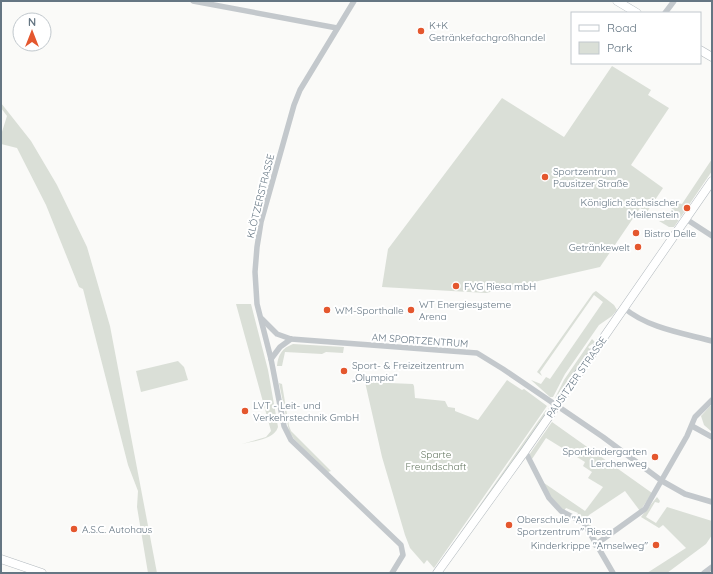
<svg xmlns="http://www.w3.org/2000/svg" width="713" height="574" font-family="Quicksand,sans-serif">
<style>
.green{fill:#dadfd7}
.lines{fill:none;stroke-linecap:round;stroke-linejoin:round}
.secondary-casing{stroke:#b3babf;stroke-width:9}
.street{stroke:#c3c8cc;stroke-width:5.5}
.secondary{stroke:#fff;stroke-width:8}
.poi-dot{fill:#e4572e;stroke:#fff;stroke-width:1.5}
.labels{text-anchor:middle;stroke-width:4;stroke-linejoin:round;paint-order:stroke}
.poi-label{font-size:10px;fill:#657683;stroke:#fff;text-anchor:start}
.street-label{font-size:10px;fill:#657683;stroke:#fff}
.park-label{font-size:10px;fill:#687a64;stroke:#fff}
</style>
<rect width="100%" height="100%" fill="#fafaf8"/>
<!-- green -->
<g class="green">
<path d="M612 66 651 90 648 95 669 108 631 165 663 188 647 212 640 208 600 267 486 293 382 287 388 249 502 98 564 137Z"/>
<path d="M1 103 31 141 57 185 87 247 110 326 157 573H148L137 507 138 491 128 465 83 289 79 287 46 205 17 148 1 144V135L7 116 1 108Z"/>
<path d="M712 159V171L674 227H669L659 221H664L672 208 669 205 672 202 682 204Z"/>
<path d="M596 291 614 305 617 310 612 316 599 325 565 374 553 397H550L531 380 541 384 546 377 550 379 603 302 594 295 540 372 542 376 537 372 593 293Z"/>
<path d="M236 304H251L268 370 278 427C274 440 253 441 242 444L266 437 271 431Z"/>
<path d="M592 339 595 342 588 347 590 349 588 355 559 396 555 398 564 380Z"/>
<path d="M293 344 344 347 343 353 326 352 322 354 285 352 282 366H277C278 355 282 348 293 344Z"/>
<path d="M178 361 184 367 188 380 141 392 136 371Z"/>
<path d="M507 380 522 390 524 389 547 406 434 568 427 560 424 564 410 548 405 535 382 457 365 382 413 384 414 386 415 398 445 401 448 407 455 408V411L478 420Z"/>
<path d="M279 383 282 384 289 426 291 431 331 471 328 472 294 439 289 431Z"/>
<path d="M710 406H712V432L704 425 701 416Z"/>
<path d="M546 410 548 412 471 523 436 568Z"/>
<path d="M552 422 652 493 640 511 625 491 589 515 587 518 598 541 586 522 577 515 578 513 566 508 564 511 550 496 544 483 585 511 603 487 588 478 592 472 583 466 585 462 546 438 532 459 529 455Z"/>
<path d="M657 497 660 501 659 503 655 502 646 517 656 523 667 507 712 521V535L706 544 667 573H647L686 548 663 525 659 528 641 517Z"/>
</g>
<g class="lines">
<!-- secondary casing -->
<g class="secondary-casing">
<g id="secondary">
<path d="M617 1 637 13"/>
<path d="M700 50 712 57"/>
<path d="M1 559 42 573"/>
<path d="M437 573 525 451 712 181"/>
</g>
</g>
<!-- street -->
<g class="street">
<path d="M193 1 337 28"/>
<path d="M354 1 300 90 294 105 261 222 257 247 255 272 257 304 271 359 284 426 291 440 401 545 403 555 392 573"/>
<path d="M665 13 674 1"/>
<path d="M686 219 712 236"/>
<path d="M624 308C648 328 682 333 712 341"/>
<path d="M262 319 277 334 291 339 477 353 503 369 603 437 662 481 685 494 712 502"/>
<path d="M271 359 280 347 291 339"/>
<path d="M692 426 712 437"/>
<path d="M525 451 549 498 561 511 584 523 613 573"/>
<path d="M595 545 645 509 687 436 695 417 712 400"/>
<path d="M704 573 712 567"/>
</g>
<!-- secondary -->
<use href="#secondary" class="secondary"/>
</g>
<!-- markers -->
<g class="poi-dot">
<circle cx="421" cy="31" r="4"/>
<circle cx="545" cy="177" r="4"/>
<circle cx="687" cy="208" r="4"/>
<circle cx="636" cy="233" r="4"/>
<circle cx="638" cy="247" r="4"/>
<circle cx="456" cy="286" r="4"/>
<circle cx="327" cy="310" r="4"/>
<circle cx="411" cy="310" r="4"/>
<circle cx="344" cy="371" r="4"/>
<circle cx="245" cy="411" r="4"/>
<circle cx="655" cy="457" r="4"/>
<circle cx="509" cy="525" r="4"/>
<circle cx="74" cy="529" r="4"/>
<circle cx="656" cy="545" r="4"/>
</g>
<g class="labels">
<!-- poi labels -->
<g class="poi-label">
<text x="429" y="29">K+K<tspan x="429" dy="12">Getränkefachgroßhandel</tspan></text>
<text x="553" y="175">Sportzentrum<tspan x="553" dy="12">Pausitzer Straße</tspan></text>
<text x="679" y="206" text-anchor="end">Königlich sächsischer<tspan x="679" dy="12">Meilenstein</tspan></text>
<text x="644" y="237">Bistro Delle</text>
<text x="630" y="251" text-anchor="end">Getränkewelt</text>
<text x="464" y="290">FVG Riesa mbH</text>
<text x="419" y="308">WT Energiesysteme<tspan x="419" dy="12">Arena</tspan></text>
<text x="335" y="314">WM-Sporthalle</text>
<text x="352" y="369">Sport- &amp; Freizeitzentrum<tspan x="352" dy="12">„Olympia“</tspan></text>
<text x="253" y="409">LVT - Leit- und<tspan x="253" dy="12">Verkehrstechnik GmbH</tspan></text>
<text x="647" y="455" text-anchor="end">Sportkindergarten<tspan x="647" dy="12">Lerchenweg</tspan></text>
<text x="517" y="523">Oberschule "Am<tspan x="517" dy="12">Sportzentrum" Riesa</tspan></text>
<text x="82" y="533">A.S.C. Autohaus</text>
<text x="648" y="549" text-anchor="end">Kinderkrippe "Amselweg"</text>
</g>
<!-- street labels -->
<g class="street-label">
<text transform="translate(260 196) rotate(-76)" y="4">KLÖTZERSTRASSE</text>
<text transform="translate(420 340) rotate(4)" y="4">AM SPORTZENTRUM</text>
<text transform="translate(576 377) rotate(-55)" y="4">PAUSITZER STRASSE</text>
</g>
<!-- park labels -->
<g class="park-label">
<text x="436" y="458">Sparte<tspan x="436" dy="12">Freundschaft</tspan></text>
</g>
</g>
<!-- border -->
<rect width="713" height="574" fill="none" stroke="#657683" stroke-width="4"/>
<!-- legend -->
<rect x="571" y="12" width="130" height="52" fill="#ffffff" stroke="#c1c8cd"/>
<rect x="579" y="25" width="20" height="6" fill="#ffffff" stroke="#c1c8cd"/>
<text x="607" y="32" font-size="12" fill="#657683">Road</text>
<rect x="579" y="42" width="20" height="12" fill="#dadfd7" stroke="#c1c8cd"/>
<text x="607" y="52" font-size="12" fill="#657683">Park</text>
<!-- north arrow -->
<g transform="translate(32 32)"><circle r="19" fill="#ffffff" stroke="#c1c8cd"/>
<path d="M0-3L7 15L0 10L-7 15Z" fill="#e4572e"/>
<text y="-6" font-size="11" font-weight="bold" text-anchor="middle" fill="#657683">N</text>
</g>
</svg>
